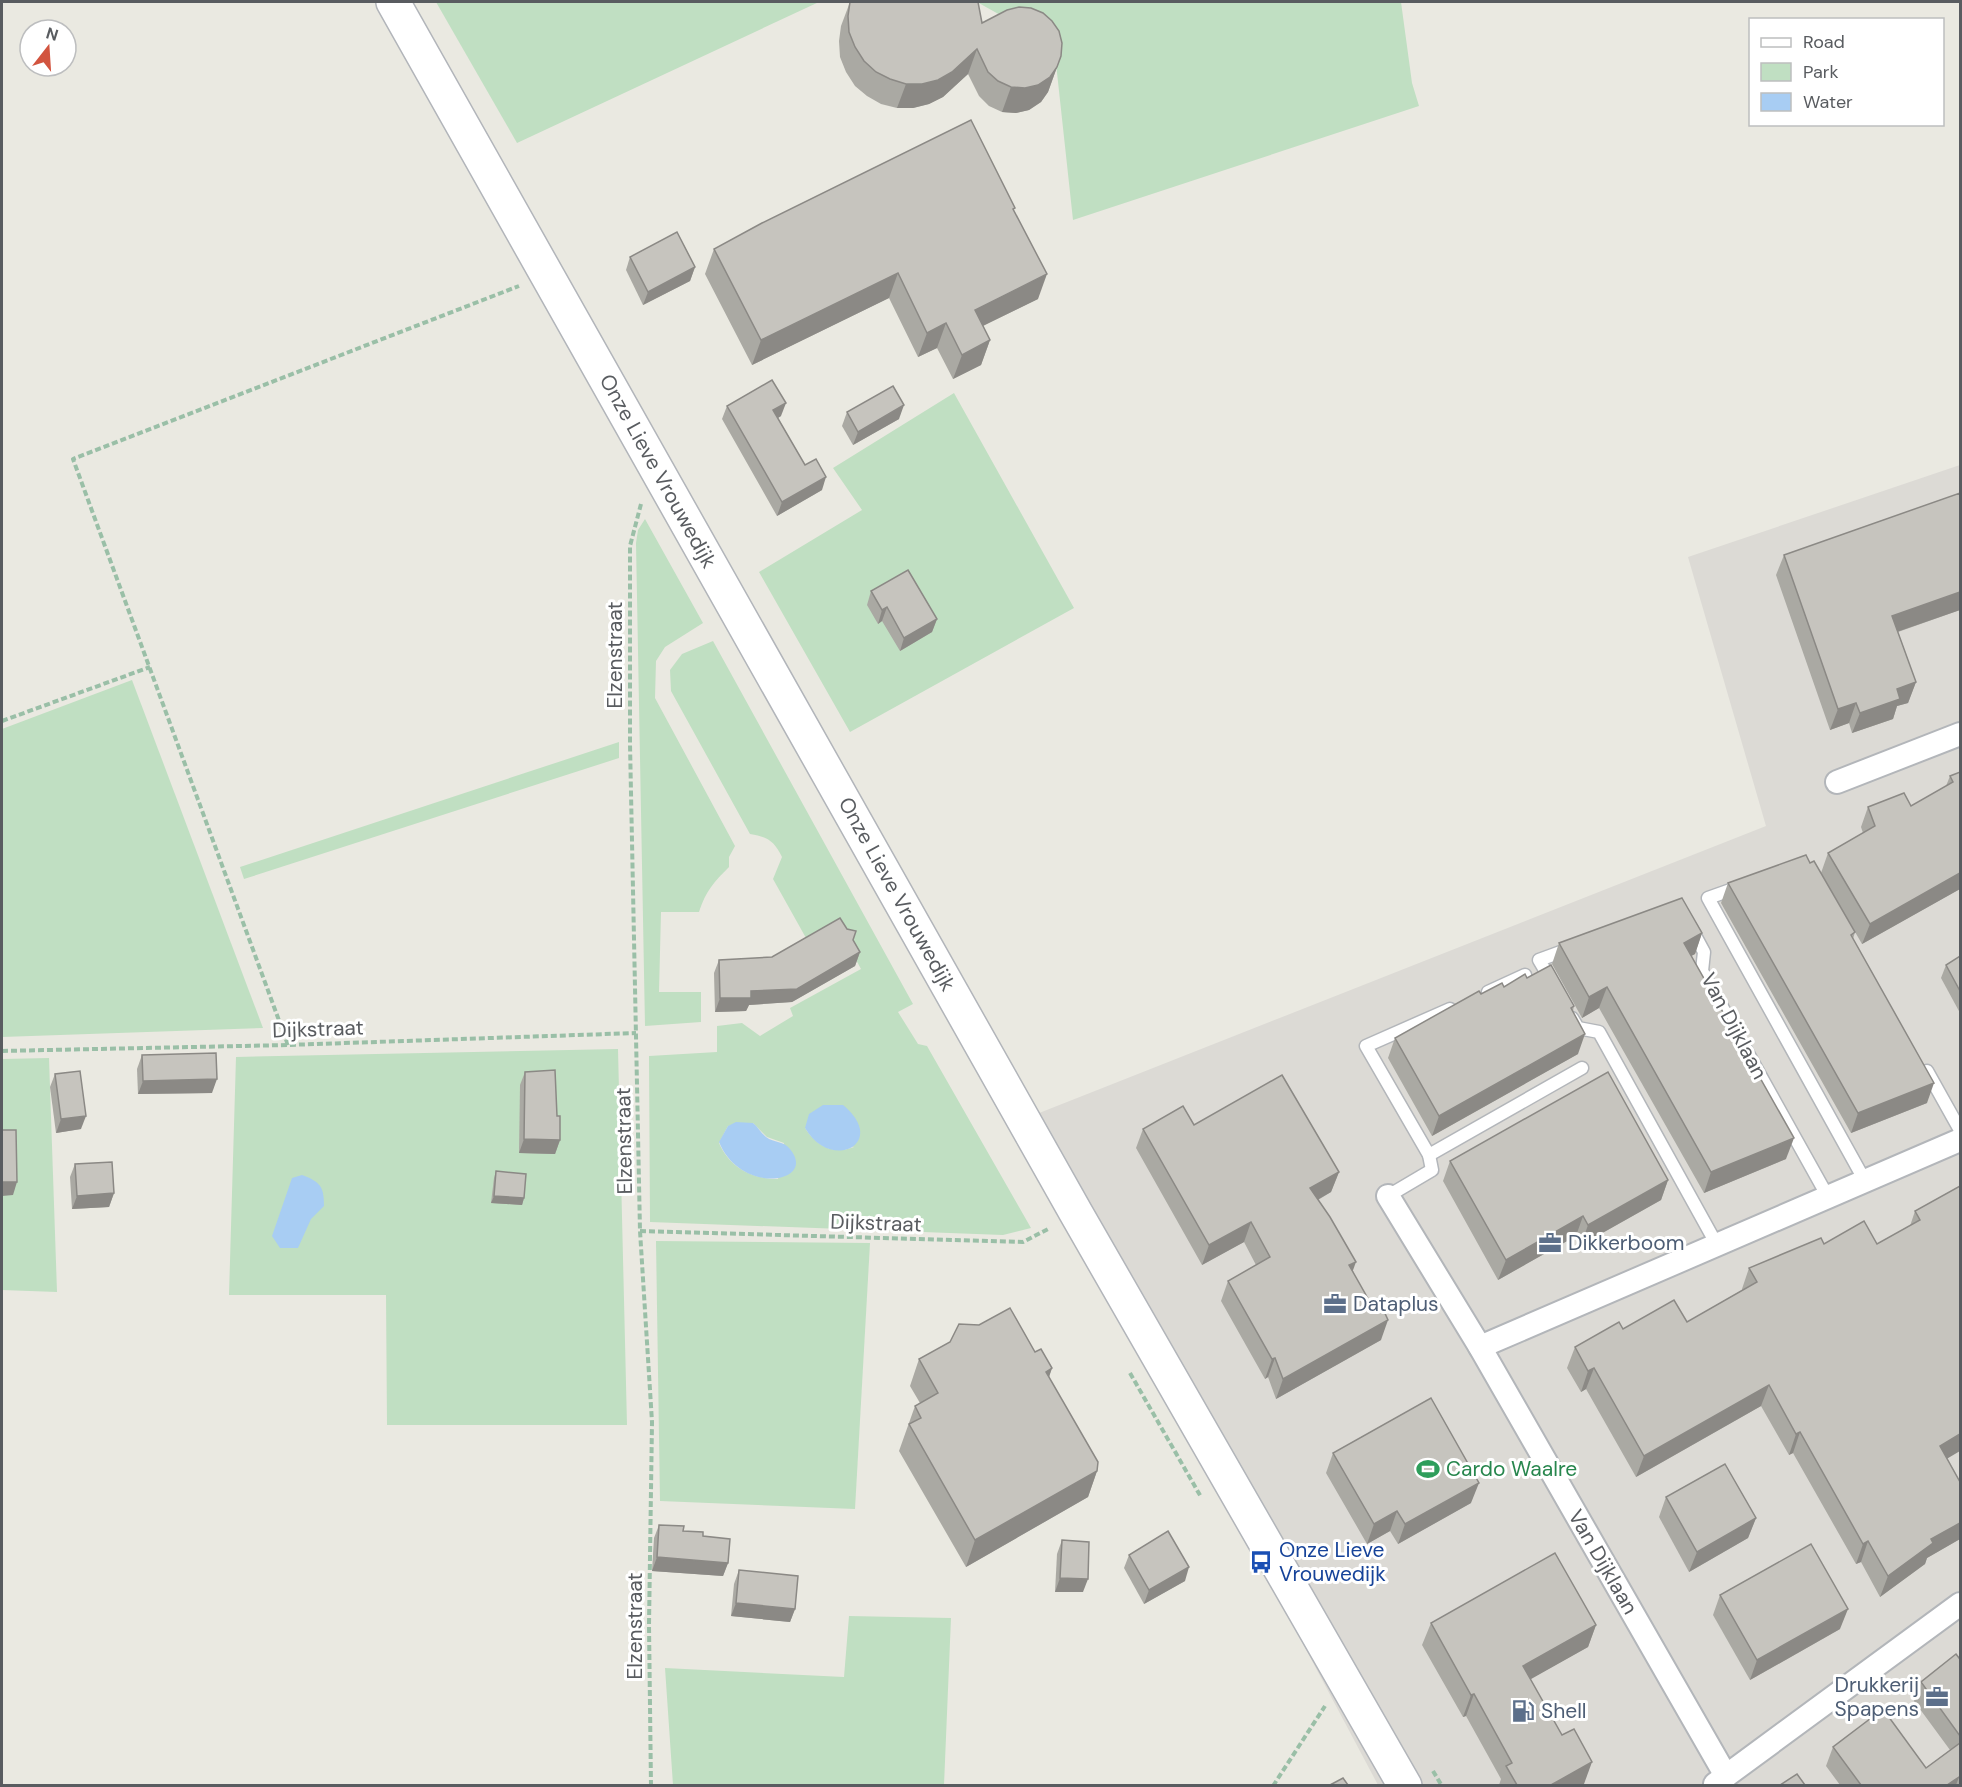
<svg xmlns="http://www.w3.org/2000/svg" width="1962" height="1787" font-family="'DM Sans',sans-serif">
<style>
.industrial{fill:#dcdad5}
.green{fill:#c0dfc2;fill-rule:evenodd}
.water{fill:#a8cdf3}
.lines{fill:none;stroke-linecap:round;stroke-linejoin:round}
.lane-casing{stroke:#b3b6ba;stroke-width:15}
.street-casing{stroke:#b3b6ba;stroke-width:26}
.secondary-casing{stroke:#b2b5ba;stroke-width:36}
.path{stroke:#9abfa7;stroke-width:4;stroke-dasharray:6 3;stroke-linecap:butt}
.lane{stroke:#fff;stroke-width:12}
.street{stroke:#fff;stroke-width:22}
.secondary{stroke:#fff;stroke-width:33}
.wall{fill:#aaa9a3}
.shaded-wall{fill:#8b8985}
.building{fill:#c6c4be;stroke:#8b8985;stroke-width:1.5}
.labels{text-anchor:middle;stroke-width:6;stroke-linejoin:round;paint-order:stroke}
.street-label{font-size:21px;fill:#595c60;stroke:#fff}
.service-label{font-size:21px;fill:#4e5e75;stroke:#fff;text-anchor:start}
.leisure-label{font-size:21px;fill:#27864d;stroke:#fff;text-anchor:start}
.transit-label{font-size:21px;fill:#164399;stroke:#fff;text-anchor:start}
</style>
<rect width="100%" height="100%" fill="#eae9e1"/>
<!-- industrial -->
<path class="industrial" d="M1960 465V1785H1378L1024 1119 1766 826 1688 557Z"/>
<!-- green -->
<g class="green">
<path d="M436 2H819L517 143Z"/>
<path d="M977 2H1401L1412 83 1419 106 1073 220 1054 45Z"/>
<path d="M954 393 1074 608 850 732 759 572 862 510 833 468Z"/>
<path d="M645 519 703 623 665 647 656 661 655 698 735 846 729 857V867C713 883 706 891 699 912H661L659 992H701V1022L645 1026 636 543 638 530Z"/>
<path d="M713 641 913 1004 898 1012 918 1044 927 1046 1031 1228 1003 1235 650 1222 649 1056 717 1052V1026L742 1023 760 1036 793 1016 790 1008 861 969 835 921 806 938 773 879 782 857C774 841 768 837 750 834L671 691 670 670 682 654ZM753 1123 767 1137 784 1143 778 1179C752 1179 730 1168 719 1143L728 1126ZM805 1128 854 1147C833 1155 816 1146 805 1128Z"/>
<path d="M132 680 263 1028 2 1037V729Z"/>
<path d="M619 742V758L244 879 240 867Z"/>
<path d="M618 1049 627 1425H387L386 1295H229L236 1057Z"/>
<path d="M49 1058 57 1292 2 1290V1059Z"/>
<path d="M656 1241 870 1243 855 1509 660 1501Z"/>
<path d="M849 1616 951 1618 944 1785H673L665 1668 844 1677Z"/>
</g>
<!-- water -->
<g class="water">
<path d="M823 1105H843C889 1143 831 1173 805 1128L809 1114Z"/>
<path d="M736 1122 753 1123C758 1127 761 1133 766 1137 774 1143 784 1141 790 1149 818 1183 741 1196 719 1142L728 1126Z"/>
<path d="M302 1175C321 1182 324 1187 324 1206L311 1219 298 1248H280L272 1236 292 1178Z"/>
</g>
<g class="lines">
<!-- lane casing -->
<g class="lane-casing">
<g id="lane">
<path d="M1739 887 1708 898 1865 1181"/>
<path d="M1691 928 1704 952 1702 971 1828 1197"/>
<path d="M1552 982 1539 960 1569 949"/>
<path d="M1488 992 1525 975"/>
<path d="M1572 1018 1578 1028 1599 1032 1717 1245"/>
<path d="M1927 1071 1960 1130"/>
<path d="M1429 1155 1582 1068"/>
<path d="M1388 1196 1432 1170 1429 1155 1366 1046 1450 1009"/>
</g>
</g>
<!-- street casing -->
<g class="street-casing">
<g id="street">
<path d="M1837 782 1960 734"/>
<path d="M1388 1196 1480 1347 1726 1776"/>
<path d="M1480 1347 1960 1140"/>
<path d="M1715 1784 1960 1604"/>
</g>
</g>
<!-- secondary casing -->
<g class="secondary-casing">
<path id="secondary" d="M393 2 1076 1213 1405 1786"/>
</g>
<!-- path -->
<g class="path">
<path d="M641 504 630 546V744L640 1231 652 1422 649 1625 651 1786"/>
<path d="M2 721 150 667"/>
<path d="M288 1045 73 459 519 286"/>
<path d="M2 1051 288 1045 636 1033"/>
<path d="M640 1231 1023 1242 1050 1228"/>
<path d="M1130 1373 1201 1497"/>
<path d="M1433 1771 1442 1786"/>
<path d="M1273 1786 1325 1706"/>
</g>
<!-- lane -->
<use href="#lane" class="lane"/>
<!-- street -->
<use href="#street" class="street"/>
<!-- secondary -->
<use href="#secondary" class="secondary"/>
</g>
<!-- wall -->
<g class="wall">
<path d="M850 2 982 23 1061 56 1048 92 1041 102 1029 110 1016 113 1002 112 989 106 979 96 968 74 943 97 929 104 913 108H897L881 104 867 96 855 86 846 72 840 57 839 41 841 26Z"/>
<path d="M1014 211 1038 299 983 326 990 340 981 365 953 379 937 348 918 357 889 298 752 365 705 274 714 249Z"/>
<path d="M630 257 695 267 690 281 643 305 626 270Z"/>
<path d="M727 406 781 416 778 418 805 465 822 490 777 516 722 419Z"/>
<path d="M847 412 899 419 853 445 842 426Z"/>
<path d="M1960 493V610L1898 632 1916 682 1908 703 1897 706 1893 719 1852 733 1849 723 1830 730 1776 575 1784 555Z"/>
<path d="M871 591 937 619 932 632 900 651 882 621 878 624 867 605Z"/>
<path d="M1960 772V889L1862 944 1821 873 1828 853 1863 833 1861 827 1868 807 1911 806 1946 786 1950 776Z"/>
<path d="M1810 863 1855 932 1853 939 1927 1103 1851 1133 1721 903 1728 883Z"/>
<path d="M1702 933 1695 954 1691 956 1786 1159 1704 1193 1599 1008 1582 1018 1552 964 1559 943Z"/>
<path d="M853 940 860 952 855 966 792 1002 749 1005 746 1011 715 1012 714 973 719 960 772 957Z"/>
<path d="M1960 956V1013L1941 978 1946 965Z"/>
<path d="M1527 978 1574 1006 1573 1011 1578 1054 1432 1136 1388 1058 1395 1038 1504 987Z"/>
<path d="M142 1055 212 1093 138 1094 137 1069Z"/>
<path d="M525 1072 557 1116 560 1140 555 1154 519 1153 520 1085Z"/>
<path d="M55 1074 81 1129 56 1133 50 1087Z"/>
<path d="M1194 1125 1339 1172 1331 1192 1318 1200 1353 1271 1381 1340 1276 1399 1268 1377 1265 1379 1221 1301 1228 1281 1256 1265 1244 1242 1202 1265 1136 1148 1143 1129Z"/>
<path d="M1450 1161 1668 1180 1661 1200 1581 1245 1576 1236 1498 1280 1443 1181Z"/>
<path d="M75 1164 114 1193 109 1207 72 1209 70 1177Z"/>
<path d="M496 1171 524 1198 522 1205 491 1203 494 1178Z"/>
<path d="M1960 1186 1947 1458 1960 1482V1539L1927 1558 1925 1564 1880 1597 1861 1562 1856 1564 1793 1453 1789 1455 1761 1406 1636 1477 1586 1389 1581 1392 1567 1368 1575 1347 1623 1329 1687 1322 1742 1290V1289L1749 1268 1824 1244H1877L1910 1226 1915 1211Z"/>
<path d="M1035 1352 1052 1368 1049 1377 1097 1471 1088 1497 966 1567 899 1451 915 1406 920 1403 910 1386 919 1359Z"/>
<path d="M1333 1453 1471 1503 1398 1544 1390 1531 1367 1544 1326 1473Z"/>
<path d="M1666 1497 1756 1518 1748 1538 1689 1572 1659 1517Z"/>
<path d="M659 1525 703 1536 728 1563 723 1576 652 1571 654 1538Z"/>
<path d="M1062 1540 1083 1592H1055L1057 1554Z"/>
<path d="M1129 1555 1185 1581 1144 1604 1124 1568Z"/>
<path d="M739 1570 795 1609 790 1622 731 1616 734 1584Z"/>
<path d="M1720 1595 1840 1629 1750 1680 1713 1615Z"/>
<path d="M1431 1623 1596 1625 1588 1647 1530 1679 1584 1784 1582 1785H1499L1501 1779 1466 1716 1463 1717 1422 1645Z"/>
<path d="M1960 1656V1785H1840L1826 1766 1833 1747 1926 1768 1950 1750 1914 1701 1921 1682Z"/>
</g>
<!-- shaded-wall -->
<g class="shaded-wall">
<path d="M977 49 968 74 943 97 929 104 913 108H897L906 84Z"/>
<path d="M1061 56 1048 92 1041 102 1029 110 1016 113 1002 112 1011 87Z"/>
<path d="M695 267 690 281 643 305 648 292Z"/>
<path d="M898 273 889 298 752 365 761 340Z"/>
<path d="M1047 274 1038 299 966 334 975 310Z"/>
<path d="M946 323 937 348 918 357 927 333Z"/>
<path d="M990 340 981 365 953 379 962 355Z"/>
<path d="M786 403 781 416 768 424 773 410Z"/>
<path d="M904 405 899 419 853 445 858 432Z"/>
<path d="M826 477 822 490 777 516 782 502Z"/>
<path d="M1960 592V610L1885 636 1892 616Z"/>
<path d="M887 607 882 621 878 624 882 610Z"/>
<path d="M937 619 932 632 900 651 904 638Z"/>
<path d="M1916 682 1908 703 1897 706 1893 719 1852 733 1860 713 1897 689Z"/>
<path d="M1856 703 1849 723 1830 730 1838 709Z"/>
<path d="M1960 873V889L1862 944 1870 924Z"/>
<path d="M1702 933 1695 954 1676 964 1684 943Z"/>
<path d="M860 952 855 966 792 1002 749 1005 746 1011 715 1012 720 998 751 991Z"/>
<path d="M1607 987 1599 1008 1582 1018 1589 997Z"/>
<path d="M1585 1034 1578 1054 1432 1136 1439 1116Z"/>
<path d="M217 1079 212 1093 138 1094 143 1081Z"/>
<path d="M1934 1083 1927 1103 1851 1133 1858 1113Z"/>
<path d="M86 1116 81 1129 56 1133 61 1119Z"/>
<path d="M1794 1138 1786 1159 1704 1193 1711 1172Z"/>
<path d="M524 1139 560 1140 555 1154 519 1153Z"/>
<path d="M1339 1172 1331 1192 1303 1208 1310 1188Z"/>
<path d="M1668 1180 1661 1200 1581 1245 1588 1225Z"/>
<path d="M2 1182H17L13 1195 2 1196Z"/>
<path d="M114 1193 109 1207 72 1209 77 1196Z"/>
<path d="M494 1196 524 1198 522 1205 491 1203Z"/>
<path d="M1583 1216 1576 1236 1498 1280 1506 1260Z"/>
<path d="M1251 1222 1244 1242 1202 1265 1209 1245Z"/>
<path d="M1356 1262 1349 1281V1265Z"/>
<path d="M1388 1320 1381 1340 1276 1399 1283 1379Z"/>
<path d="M1275 1358 1268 1377 1265 1379 1272 1359Z"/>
<path d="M1052 1368 1043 1394 1046 1372Z"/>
<path d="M1594 1368 1586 1389 1581 1392 1588 1371Z"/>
<path d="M1769 1385 1761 1406 1636 1477 1644 1456Z"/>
<path d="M1800 1432 1793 1453 1789 1455 1796 1434Z"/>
<path d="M1960 1434V1451L1933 1467 1940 1446Z"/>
<path d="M1097 1471 1088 1497 966 1567 975 1540Z"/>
<path d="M1479 1483 1471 1503 1398 1544 1405 1524Z"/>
<path d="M1397 1511 1390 1531 1367 1544 1374 1524Z"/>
<path d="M1756 1518 1748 1538 1689 1572 1697 1552Z"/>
<path d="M1960 1523V1539L1927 1558 1925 1564 1880 1597 1888 1576 1931 1539Z"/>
<path d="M1868 1541 1861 1562 1856 1564 1863 1544Z"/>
<path d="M657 1557 728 1563 723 1576 652 1571Z"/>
<path d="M1189 1567 1185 1581 1144 1604 1149 1590Z"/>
<path d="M1060 1578 1088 1579 1083 1592H1055Z"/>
<path d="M736 1603 795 1609 790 1622 731 1616Z"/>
<path d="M1848 1609 1840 1629 1750 1680 1757 1660Z"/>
<path d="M1596 1625 1588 1647 1515 1688 1523 1666Z"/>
<path d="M1474 1694 1466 1716 1463 1717 1471 1695Z"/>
<path d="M1592 1762 1584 1784 1582 1785H1551Z"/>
<path d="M1959 1777 1956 1785H1947Z"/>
</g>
<!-- building -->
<g class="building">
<path d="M850 2H978L982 23 1007 10 1019 7 1031 8 1043 13 1052 21 1059 31 1062 43 1061 56 1057 67 1050 77 1038 85 1025 88 1011 87 998 81 988 72 977 49 952 72 938 80 922 84H906L890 79 876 72 864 61 855 47 849 32 848 16Z"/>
<path d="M971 120 1015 208 1013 209 1047 274 975 310 990 340 962 355 946 323 927 333 898 273 761 340 714 249 762 223Z"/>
<path d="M677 232 695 267 648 292 630 257Z"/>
<path d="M772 380 786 403 773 410 805 465 816 459 826 477 782 502 727 406Z"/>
<path d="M893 386 904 405 858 432 847 412Z"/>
<path d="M1960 493V592L1892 616 1916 682 1897 689 1900 699 1860 713 1856 703 1838 709 1784 555Z"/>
<path d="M908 570 937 619 904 638 887 607 882 610 871 591Z"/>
<path d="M1960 772V873L1870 924 1828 853 1875 826 1868 807 1904 793 1911 806 1953 782 1950 776Z"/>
<path d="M1806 855 1810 863 1814 861 1855 932 1851 935 1934 1083 1858 1113 1728 883Z"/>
<path d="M1682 898 1702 933 1684 943 1794 1138 1711 1172 1607 987 1589 997 1559 943Z"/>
<path d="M840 918 847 929 856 931 853 940 860 952 797 989 751 991V998H720L719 960 772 957Z"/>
<path d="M1960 956V991L1946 965Z"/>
<path d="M1551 965 1574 1006 1571 1008 1585 1034 1439 1116 1395 1038 1479 991 1481 994 1502 983 1504 987 1525 974 1527 978Z"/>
<path d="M216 1053 217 1079 143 1081 142 1055Z"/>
<path d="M555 1070 557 1116H560V1140L524 1139 525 1072Z"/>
<path d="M80 1071 86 1116 61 1119 55 1074Z"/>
<path d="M1608 1072 1668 1180 1588 1225 1583 1216 1506 1260 1450 1161Z"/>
<path d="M1282 1075 1339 1172 1310 1188 1330 1217 1356 1262 1349 1265 1370 1302 1378 1298 1388 1320 1283 1379 1275 1358 1272 1359 1228 1281 1270 1257 1251 1222 1209 1245 1143 1129 1183 1106 1194 1125Z"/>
<path d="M2 1130H16L17 1182H2Z"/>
<path d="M112 1162 114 1193 77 1196 75 1164Z"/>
<path d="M496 1171 526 1174 524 1198 494 1196Z"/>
<path d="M1960 1186V1434L1940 1446 1960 1482V1523L1931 1539 1933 1543 1888 1576 1868 1541 1863 1544 1800 1432 1796 1434 1769 1385 1644 1456 1594 1368 1588 1371 1575 1347 1619 1322 1623 1329 1674 1300 1687 1322 1757 1282 1749 1268 1821 1238 1824 1244 1864 1221 1877 1244 1920 1220 1915 1211Z"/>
<path d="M1010 1308 1035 1352 1041 1349 1052 1368 1046 1372 1098 1462 1097 1471 975 1540 909 1424 921 1418 915 1406 938 1393 919 1359 950 1342 959 1324 979 1325Z"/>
<path d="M1431 1398 1479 1483 1405 1524 1397 1511 1374 1524 1333 1453Z"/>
<path d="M1725 1464 1756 1518 1697 1552 1666 1497Z"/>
<path d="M659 1525 684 1526 683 1531 703 1532V1536L730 1539 728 1563 657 1557Z"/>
<path d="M1168 1531 1189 1567 1149 1590 1129 1555Z"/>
<path d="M1062 1540 1089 1542 1088 1579 1060 1578Z"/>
<path d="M1811 1544 1848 1609 1757 1660 1720 1595Z"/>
<path d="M1555 1553 1596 1625 1523 1666 1562 1735 1574 1729 1592 1762 1551 1785H1517L1506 1766 1512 1763 1474 1694 1471 1695 1431 1623Z"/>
<path d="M739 1570 798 1576 795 1609 736 1603Z"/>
<path d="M1956 1654 1959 1658 1960 1656V1736L1921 1682Z"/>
<path d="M1883 1709 1926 1768 1960 1743V1779L1959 1777 1947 1785H1861L1833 1747Z"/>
<path d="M1797 1774 1805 1785H1780Z"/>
<path d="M1343 1778 1348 1785H1330Z"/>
</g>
<!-- icons -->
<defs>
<g id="office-bare" transform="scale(1.8)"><path d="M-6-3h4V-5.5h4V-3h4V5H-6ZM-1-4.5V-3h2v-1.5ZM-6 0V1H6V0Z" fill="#5c6f8a" stroke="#fff" stroke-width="2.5" paint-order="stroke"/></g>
<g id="stadium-bare" transform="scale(1.8)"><path d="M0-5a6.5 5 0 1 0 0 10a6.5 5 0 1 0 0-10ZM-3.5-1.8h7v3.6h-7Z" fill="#2e9e5b" stroke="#fff" stroke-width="2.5" paint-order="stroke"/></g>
<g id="bus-bare" transform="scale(1.8)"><path d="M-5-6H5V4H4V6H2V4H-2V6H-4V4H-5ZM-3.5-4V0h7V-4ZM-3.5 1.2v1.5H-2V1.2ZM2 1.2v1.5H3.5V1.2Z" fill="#1a4fb4" stroke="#fff" stroke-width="2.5" paint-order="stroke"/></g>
<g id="fuel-bare" transform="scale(1.8)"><path d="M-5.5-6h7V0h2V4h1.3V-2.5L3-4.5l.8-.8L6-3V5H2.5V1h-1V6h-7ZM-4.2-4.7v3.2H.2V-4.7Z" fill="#5c6f8a" stroke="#fff" stroke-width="2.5" paint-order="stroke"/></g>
</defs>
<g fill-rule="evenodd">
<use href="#office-bare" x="1550" y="1243"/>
<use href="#office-bare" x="1335" y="1304"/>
<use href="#stadium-bare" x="1428" y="1469"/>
<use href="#bus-bare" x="1261" y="1562"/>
<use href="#office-bare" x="1937" y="1697"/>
<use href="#fuel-bare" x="1523" y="1711"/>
</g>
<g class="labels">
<!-- street labels -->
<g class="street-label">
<text transform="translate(658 471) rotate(61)" y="7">Onze Lieve Vrouwedijk</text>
<text transform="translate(615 655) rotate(-90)" y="7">Elzenstraat</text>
<text transform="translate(897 894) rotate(61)" y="7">Onze Lieve Vrouwedijk</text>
<text transform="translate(1734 1026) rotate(62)" y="7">Van Dijklaan</text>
<text transform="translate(318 1029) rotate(-2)" y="7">Dijkstraat</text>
<text transform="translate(624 1141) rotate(-91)" y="7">Elzenstraat</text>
<text transform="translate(876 1223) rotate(2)" y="7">Dijkstraat</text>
<text transform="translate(1603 1562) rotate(60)" y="7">Van Dijklaan</text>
<text transform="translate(635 1626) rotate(-90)" y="7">Elzenstraat</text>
</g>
<!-- service labels -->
<g class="service-label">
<text x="1568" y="1250">Dikkerboom</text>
<text x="1353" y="1311">Dataplus</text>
<text x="1919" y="1692" text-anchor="end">Drukkerij<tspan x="1919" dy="24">Spapens</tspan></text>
<text x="1541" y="1718">Shell</text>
</g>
<!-- leisure labels -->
<g class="leisure-label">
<text x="1446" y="1476">Cardo Waalre</text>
</g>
<!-- transit labels -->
<g class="transit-label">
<text x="1279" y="1557">Onze Lieve<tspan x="1279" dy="24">Vrouwedijk</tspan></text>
</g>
</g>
<!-- border -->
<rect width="1962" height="1787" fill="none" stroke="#595c60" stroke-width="6"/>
<!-- legend -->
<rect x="1749" y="18" width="195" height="108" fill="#ffffff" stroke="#bdbebf" stroke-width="1.5"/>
<rect x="1761" y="38" width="30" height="9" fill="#ffffff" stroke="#bdbebf" stroke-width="1.5"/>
<text x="1803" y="48" font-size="18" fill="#595c60">Road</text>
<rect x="1761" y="63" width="30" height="18" fill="#c0dfc2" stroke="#bdbebf" stroke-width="1.5"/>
<text x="1803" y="78" font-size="18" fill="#595c60">Park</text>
<rect x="1761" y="93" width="30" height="18" fill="#a8cdf3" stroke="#bdbebf" stroke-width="1.5"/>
<text x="1803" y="108" font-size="18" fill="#595c60">Water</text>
<!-- north arrow -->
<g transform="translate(48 48) rotate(17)"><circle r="28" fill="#ffffff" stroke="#bdbebf" stroke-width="1.5"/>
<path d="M0-4.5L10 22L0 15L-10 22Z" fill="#d2543f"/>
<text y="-9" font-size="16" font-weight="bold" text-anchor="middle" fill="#595c60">N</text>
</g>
</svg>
